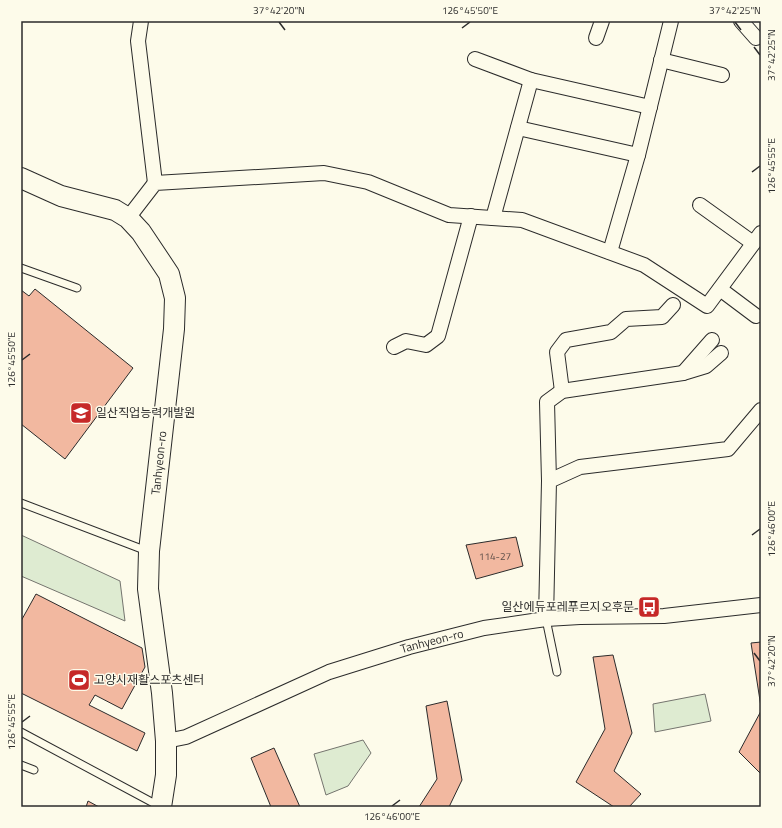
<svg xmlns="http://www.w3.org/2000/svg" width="782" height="828" font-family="'Titillium Web','Noto Sans KR',sans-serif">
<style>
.green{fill:#deebd1;stroke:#74746e}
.building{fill:#f2b8a0;stroke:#2b2b2b}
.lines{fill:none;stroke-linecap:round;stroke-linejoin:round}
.service-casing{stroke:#2b2b2b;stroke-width:9}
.minor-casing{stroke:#2b2b2b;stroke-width:16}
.secondary-casing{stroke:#2b2b2b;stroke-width:22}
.service{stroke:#fdfbea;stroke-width:7}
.minor{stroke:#fdfbea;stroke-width:14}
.secondary{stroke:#fdfbea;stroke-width:20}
.ticks{fill:none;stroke:#2b2b2b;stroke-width:1.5}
.labels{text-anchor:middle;stroke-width:3;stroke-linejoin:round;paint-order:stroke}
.number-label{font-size:10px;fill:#5d4e48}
.poi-label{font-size:12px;fill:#2b2b2b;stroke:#fdfbea;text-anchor:start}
.street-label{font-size:12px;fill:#2b2b2b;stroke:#fdfbea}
.neatline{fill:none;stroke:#2b2b2b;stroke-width:1.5}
.ticks-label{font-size:10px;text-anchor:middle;fill:#2b2b2b}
</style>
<rect width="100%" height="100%" fill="#fdfbea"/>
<!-- green -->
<g class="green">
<path d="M21 535 120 581 125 621 21 576Z"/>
<path d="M705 694 711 721 655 732 653 704Z"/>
<path d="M363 740 371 753 348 786 326 795 314 754Z"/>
</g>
<!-- building -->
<g class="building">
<path d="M35 289 133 368 65 459 21 424V290L29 296Z"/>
<path d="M516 537 523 566 476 579 466 545Z"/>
<path d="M36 594 142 648 145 667 122 709 95 695 89 705 145 733 137 751 21 693V621Z"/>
<path d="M761 642V707L751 643Z"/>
<path d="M613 655 632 733 614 771 641 794 629 807H614L576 782 605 729 593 657Z"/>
<path d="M447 701 462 780 449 807H419L437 779 426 706Z"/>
<path d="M761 711V774L739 752Z"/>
<path d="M274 748 300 807H271L251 758Z"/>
<path d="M88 801 99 807H86Z"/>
</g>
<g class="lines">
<!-- service casing -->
<g class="service-casing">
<g id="service">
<path d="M21 268 77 288"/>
<path d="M21 503 147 551"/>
<path d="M546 619 557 672"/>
<path d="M21 732 159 806"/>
<path d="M21 765 34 770"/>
</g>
</g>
<!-- minor casing -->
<g class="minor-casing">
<g id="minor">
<path d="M141 21 138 41 155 183"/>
<path d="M741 21 756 38"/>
<path d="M596 38 602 21"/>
<path d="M475 59 531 80"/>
<path d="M661 60 722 75"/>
<path d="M518 128 638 155"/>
<path d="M700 205 753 243"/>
<path d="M128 218 155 183 324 173 368 182 449 215 522 220 644 265 707 306 761 233"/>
<path d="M493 218 531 80 650 107"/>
<path d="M610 252 638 155 671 21"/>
<path d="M720 289 756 316"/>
<path d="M394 347 406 341 426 345 438 336 471 216"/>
<path d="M683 373 712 340"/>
<path d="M562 391 557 352 566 340 611 332 626 319 662 317 673 305"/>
<path d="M549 481 547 402 562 391 683 373 706 366 721 353"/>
<path d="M546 619 549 481 580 467 728 449 761 410"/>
<path id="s1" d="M166 741 186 737 329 672 409 647 484 628 546 619 580 617 664 616 761 605"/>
</g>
</g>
<!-- secondary casing -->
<g class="secondary-casing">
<path id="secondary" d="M21 178 61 196 115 210 128 218 141 232 169 274 175 298 174 329 149 551 148 589 162 693 166 741V775L161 807"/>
</g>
<!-- service -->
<use href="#service" class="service"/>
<!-- minor -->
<use href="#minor" class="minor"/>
<!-- secondary -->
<use href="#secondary" class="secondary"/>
</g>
<!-- ticks -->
<path class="ticks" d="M279 22 285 30M735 22 741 30M462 28 470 22M754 47 760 55M752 172 760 166M22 360 30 354M752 535 760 529M754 653 760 661M22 722 30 716M392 806 400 800"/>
<!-- icons -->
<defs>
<g id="school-square" transform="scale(1.15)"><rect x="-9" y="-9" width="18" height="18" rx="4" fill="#c62828" stroke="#fdfbea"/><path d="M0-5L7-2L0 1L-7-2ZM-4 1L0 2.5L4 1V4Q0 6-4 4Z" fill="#fff"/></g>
<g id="bus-square" transform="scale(1.15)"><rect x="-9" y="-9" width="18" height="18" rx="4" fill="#c62828" stroke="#fdfbea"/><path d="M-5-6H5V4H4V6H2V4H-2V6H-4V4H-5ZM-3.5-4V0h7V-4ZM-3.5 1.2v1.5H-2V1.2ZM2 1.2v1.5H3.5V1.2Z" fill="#fff"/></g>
<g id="stadium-square" transform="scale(1.15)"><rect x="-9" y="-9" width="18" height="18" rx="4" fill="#c62828" stroke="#fdfbea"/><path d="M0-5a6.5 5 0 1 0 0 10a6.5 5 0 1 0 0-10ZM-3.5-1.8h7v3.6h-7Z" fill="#fff"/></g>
</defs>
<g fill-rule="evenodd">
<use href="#school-square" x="81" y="413"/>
<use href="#bus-square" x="649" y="607"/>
<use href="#stadium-square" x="79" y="680"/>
</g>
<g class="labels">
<!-- number labels -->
<g class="number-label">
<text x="495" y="560">114-27</text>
</g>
<!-- poi labels -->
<g class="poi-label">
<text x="96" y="417">일산직업능력개발원</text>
<text x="634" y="611" text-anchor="end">일산에듀포레푸르지오후문</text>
<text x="94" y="684">고양시재활스포츠센터</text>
</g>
<!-- street labels -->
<g class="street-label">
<text transform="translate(159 463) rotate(-84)" y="4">Tanhyeon-ro</text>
<text dy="4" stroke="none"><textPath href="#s1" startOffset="285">Tanhyeon-ro</textPath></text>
</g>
</g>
<!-- border -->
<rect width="782" height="828" fill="none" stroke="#fdfbea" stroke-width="44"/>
<rect x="22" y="22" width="738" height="784" class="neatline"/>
<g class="ticks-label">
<text x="279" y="14">37°42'20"N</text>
<text x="470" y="14">126°45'50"E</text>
<text x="735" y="14">37°42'25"N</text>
<text transform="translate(771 55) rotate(-90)" y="4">37°42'25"N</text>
<text transform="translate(771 166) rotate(-90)" y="4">126°45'55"E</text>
<text transform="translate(11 360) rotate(-90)" y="4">126°45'50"E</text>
<text transform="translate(771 529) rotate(-90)" y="4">126°46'00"E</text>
<text transform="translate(771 661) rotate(-90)" y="4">37°42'20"N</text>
<text transform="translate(11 722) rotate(-90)" y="4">126°45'55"E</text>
<text x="392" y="820">126°46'00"E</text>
</g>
</svg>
